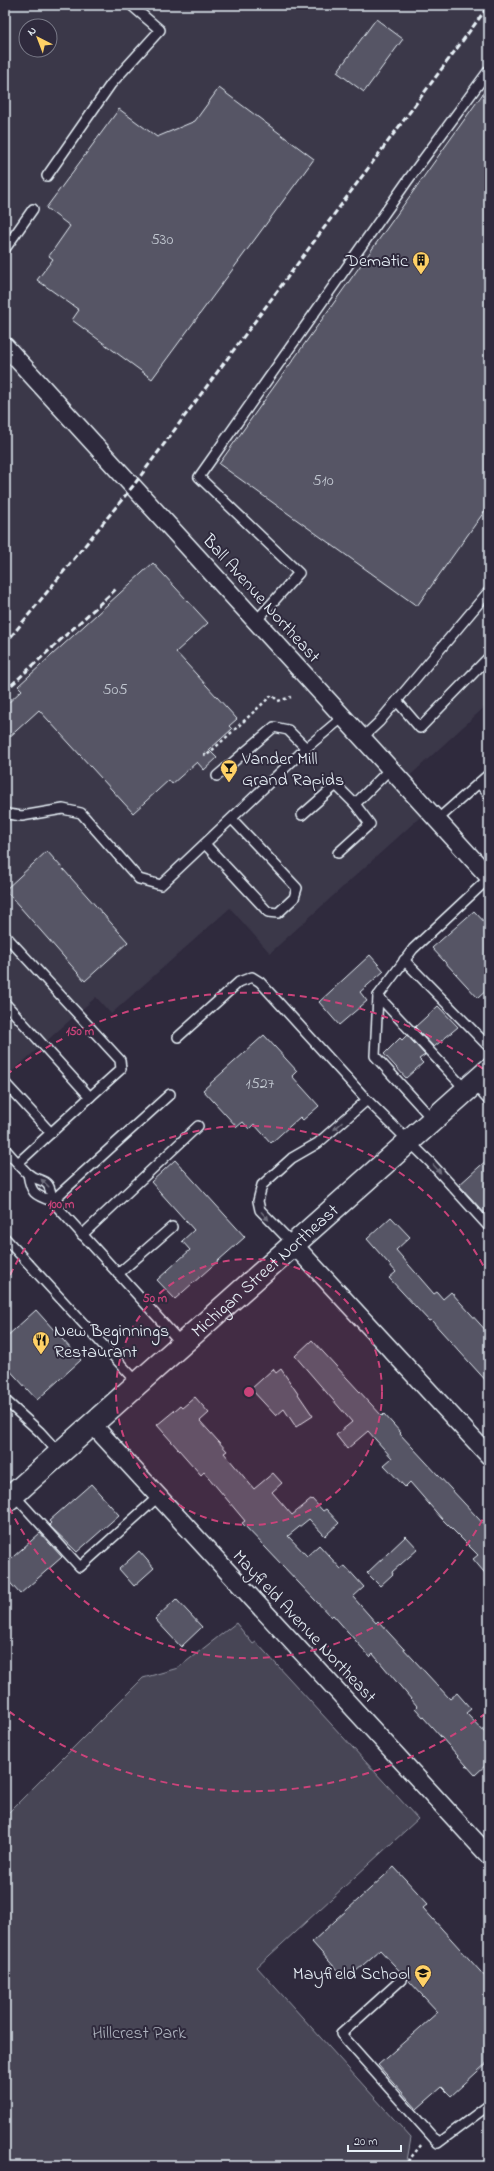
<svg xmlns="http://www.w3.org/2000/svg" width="494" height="2171" font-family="'Indie Flower',sans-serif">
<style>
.built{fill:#3b3749;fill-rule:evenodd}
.green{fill:#464455;stroke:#979aa6}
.building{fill:#575565;stroke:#e8f1f8}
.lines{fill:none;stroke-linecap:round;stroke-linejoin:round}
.lane-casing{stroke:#e8f1f8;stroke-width:12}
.street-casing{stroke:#e8f1f8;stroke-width:20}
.secondary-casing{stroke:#e8f1f8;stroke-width:25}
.path{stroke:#e8f1f8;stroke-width:2.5;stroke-dasharray:3 3;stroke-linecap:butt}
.lane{stroke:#2f2a3d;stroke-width:9}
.street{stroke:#2f2a3d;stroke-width:17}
.secondary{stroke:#2f2a3d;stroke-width:22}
.rail{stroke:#e8f1f8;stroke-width:3;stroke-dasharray:6 3;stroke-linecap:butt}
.oneway{fill:#70707e}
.ring{fill:none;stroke:#ca437a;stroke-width:2;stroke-dasharray:7 5}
.labels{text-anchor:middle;stroke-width:4;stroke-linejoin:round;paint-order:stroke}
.number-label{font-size:16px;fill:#c4cad3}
.poi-label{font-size:18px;fill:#e8f1f8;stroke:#2f2a3d;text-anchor:end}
.street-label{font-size:18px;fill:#e8f1f8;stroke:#2f2a3d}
.park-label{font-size:18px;fill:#afb4bf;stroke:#2f2a3d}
.centre{fill:#ca437a;stroke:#2f2a3d;stroke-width:2}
.ring-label{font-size:12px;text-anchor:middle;font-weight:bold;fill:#ca437a;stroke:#2f2a3d;stroke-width:4;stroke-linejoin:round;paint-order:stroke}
</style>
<rect width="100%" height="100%" fill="#2f2a3d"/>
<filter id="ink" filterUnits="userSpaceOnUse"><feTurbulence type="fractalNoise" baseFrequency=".025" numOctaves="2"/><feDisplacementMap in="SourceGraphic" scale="8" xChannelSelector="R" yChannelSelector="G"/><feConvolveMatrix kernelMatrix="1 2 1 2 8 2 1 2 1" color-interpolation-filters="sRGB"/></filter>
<g filter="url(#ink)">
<!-- built -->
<path class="built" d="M5 5H489V703L403 782 428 810 270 953 230 908 111 1014 96 997 5 1078ZM26 26H50V50H26Z"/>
<!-- green -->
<path class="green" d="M236 1623 253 1644 256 1642 418 1819 257 1967 411 2138 406 2166H5V1816L143 1678 178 1668Z"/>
<!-- building -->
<g class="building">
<path d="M376 19 403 39 364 92 337 72Z"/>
<path d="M489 85V505L417 606 219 464Z"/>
<path d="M219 88 314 159 152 379 72 320 79 310 37 280 53 259 49 256 70 226 46 208 119 109 157 137 195 121Z"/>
<path d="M153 563 208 623 176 652 237 719 229 726 232 729 209 750 217 758 204 770 197 762 172 784 169 780 133 813 39 710 5 741V706L22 690 18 686Z"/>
<path d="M47 851 128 942 85 981 5 890Z"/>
<path d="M474 911 489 927V988L478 998 432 948Z"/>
<path d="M370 955 384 971 360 992 367 1001 339 1025 319 1002Z"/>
<path d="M438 1006 458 1027 434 1047 415 1027Z"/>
<path d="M264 1035 297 1071 292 1076 319 1106 303 1120 300 1117 271 1143 254 1124 249 1129 243 1122 237 1127 203 1090Z"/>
<path d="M407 1035 425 1055 419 1059 423 1063 406 1078 384 1054 400 1038 402 1040Z"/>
<path d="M489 1158V1218L459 1185Z"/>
<path d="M175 1160 245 1237 175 1299 157 1280 190 1250 182 1241 194 1230 151 1182Z"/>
<path d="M391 1217 410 1237 396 1250 434 1294 437 1292 443 1299 451 1292 489 1334V1384L431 1320 429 1321 389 1278 396 1272 367 1239Z"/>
<path d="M36 1310 81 1360 37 1400 5 1365V1338Z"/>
<path d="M312 1340 382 1416 384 1414 401 1433 400 1434 489 1530V1578L473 1559 478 1555 442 1519 410 1482 405 1487 384 1465 392 1458 368 1431 347 1449 336 1435 352 1422 295 1356Z"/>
<path d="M273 1369 276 1373 281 1369 313 1416 296 1427 284 1409 276 1416 251 1389Z"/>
<path d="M195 1397 209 1413 200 1421 227 1451 224 1453 254 1489 273 1473 282 1483 272 1492 292 1515 312 1499 323 1511 326 1509 339 1523 325 1536 309 1519 288 1536 307 1556 319 1545 341 1569 345 1566 364 1587 353 1597 376 1623 378 1621 450 1699 457 1693 471 1709 466 1713 489 1737V1762L475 1775 415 1708 417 1706 373 1654 370 1657 333 1615 331 1617 266 1548 242 1523 245 1521 204 1472 201 1475 157 1425 180 1406 182 1408Z"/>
<path d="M91 1484 119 1515 77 1552 49 1525 51 1523 49 1521Z"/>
<path d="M40 1533 62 1557 20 1594 5 1577V1564Z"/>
<path d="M406 1536 418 1549 392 1572 393 1574 380 1586 367 1573Z"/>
<path d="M139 1551 154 1568 134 1586 119 1569Z"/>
<path d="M176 1599 202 1627 181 1647 155 1619Z"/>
<path d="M394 1867 428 1904 423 1908 489 1981V2061L451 2096 442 2087 417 2109 378 2065 438 2012 380 1950 346 1980 312 1942Z"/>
</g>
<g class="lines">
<!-- lane casing -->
<g class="lane-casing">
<g id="lane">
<path d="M47 176 111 84 160 30 131 5"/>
<path d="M5 249 33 209"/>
<path d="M256 621 299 573 199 477 408 180 489 70"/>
<path d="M397 701 420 728 489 657"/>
<path d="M362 738 379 722 489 591"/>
<path d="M306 748 343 717"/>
<path d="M479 783 489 795"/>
<path d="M355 804 390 769"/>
<path d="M5 812 7 814 22 816 63 809 81 813 139 879 161 885 306 748 288 730 274 727 217 776"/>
<path d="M302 815 336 785 355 804 370 824 338 853"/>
<path d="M437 820 489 774"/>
<path d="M205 844 268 912 278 913 294 898 297 888 232 819"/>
<path d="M5 935 120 1060 121 1069 90 1097 5 1003"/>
<path d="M404 960 489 1047"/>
<path d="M378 996 466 1090"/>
<path d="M178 1037 239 982 252 977 260 982 367 1100 430 1162 489 1227"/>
<path d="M5 1083 51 1133"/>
<path d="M474 1084 489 1101"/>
<path d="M433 1120 375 1056 378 996 413 949 489 878"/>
<path d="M5 1149C12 1157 19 1165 27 1173 40 1185 50 1174 52 1201"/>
<path d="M18 1163 90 1097"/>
<path d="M28 1174C31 1193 34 1195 52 1201L182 1344"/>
<path d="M52 1201 170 1094"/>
<path d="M82 1235 198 1126"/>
<path d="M5 1238 138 1383"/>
<path d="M294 1245 260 1210 258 1201 262 1185 292 1158 318 1143 367 1100"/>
<path d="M118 1274 172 1227"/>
<path d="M5 1400 40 1432 59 1453"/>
<path d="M13 1494 80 1567 159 1496"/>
<path d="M401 1980 341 2034 438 2143 489 2105"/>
</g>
</g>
<!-- street casing -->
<g class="street-casing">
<g id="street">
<path d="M5 346 489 877"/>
<path d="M294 1245 489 1456"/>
<path d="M92 1424 489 1856"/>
</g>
</g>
<!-- secondary casing -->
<g class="secondary-casing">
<g id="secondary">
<path id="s1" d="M5 1502 489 1070"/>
</g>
</g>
<!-- path -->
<g class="path">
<path d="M204 753 206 756 272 695 278 701 291 697"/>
<path d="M404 2166 422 2144"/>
</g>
<!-- lane -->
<use href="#lane" class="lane"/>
<!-- street -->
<use href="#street" class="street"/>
<!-- secondary -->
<use href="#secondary" class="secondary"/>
<!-- rail -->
<g class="rail">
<path d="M5 644 133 486 489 5"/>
<path d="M5 691 116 589"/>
</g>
</g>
<!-- one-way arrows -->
<defs><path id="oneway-solid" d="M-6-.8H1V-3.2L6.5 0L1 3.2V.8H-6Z"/></defs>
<g class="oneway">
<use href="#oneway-solid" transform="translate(338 1126) rotate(139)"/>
<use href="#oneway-solid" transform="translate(437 1169) rotate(48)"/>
<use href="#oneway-solid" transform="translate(45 1183) rotate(-135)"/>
<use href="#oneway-solid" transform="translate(265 1216) rotate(48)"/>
</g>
</g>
<!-- distance rings -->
<circle cx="249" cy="1392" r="133" fill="#ca437a" fill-opacity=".12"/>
<g class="ring">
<circle cx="249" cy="1392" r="133"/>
<path d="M488 1509A266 266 0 0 1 5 1498M5 1286A266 266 0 0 1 488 1275"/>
<path d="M486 1713A399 399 0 0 1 6 1709M6 1075A399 399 0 0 1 486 1071"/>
</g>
<!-- icons -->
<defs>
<g id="building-pin" transform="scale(0.9)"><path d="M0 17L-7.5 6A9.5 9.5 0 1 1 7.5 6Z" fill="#ffd166" stroke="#2f2a3d"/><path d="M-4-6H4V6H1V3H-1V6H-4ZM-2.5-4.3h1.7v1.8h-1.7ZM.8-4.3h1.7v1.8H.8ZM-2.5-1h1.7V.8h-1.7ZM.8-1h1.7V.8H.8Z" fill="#111"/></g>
<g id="bar-pin" transform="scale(0.9)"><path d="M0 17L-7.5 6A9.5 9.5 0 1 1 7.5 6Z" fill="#ffd166" stroke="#2f2a3d"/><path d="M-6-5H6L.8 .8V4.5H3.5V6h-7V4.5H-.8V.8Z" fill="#111"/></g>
<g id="restaurant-pin" transform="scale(0.9)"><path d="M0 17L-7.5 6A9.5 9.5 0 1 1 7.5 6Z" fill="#ffd166" stroke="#2f2a3d"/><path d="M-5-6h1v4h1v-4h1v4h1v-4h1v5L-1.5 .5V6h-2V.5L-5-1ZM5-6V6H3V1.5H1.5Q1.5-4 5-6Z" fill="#111"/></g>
<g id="school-pin" transform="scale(0.9)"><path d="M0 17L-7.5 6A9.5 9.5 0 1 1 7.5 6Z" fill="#ffd166" stroke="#2f2a3d"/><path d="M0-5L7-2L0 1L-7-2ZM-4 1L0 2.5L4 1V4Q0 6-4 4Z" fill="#111"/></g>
</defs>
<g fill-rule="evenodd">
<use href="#building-pin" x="421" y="260"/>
<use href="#bar-pin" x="229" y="768"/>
<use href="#restaurant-pin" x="41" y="1340"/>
<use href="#school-pin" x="423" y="1973"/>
</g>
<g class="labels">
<!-- number labels -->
<g class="number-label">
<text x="162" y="244">530</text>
<text x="323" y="485">510</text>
<text x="115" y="694">505</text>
<text x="260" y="1088">1527</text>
</g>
<!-- poi labels -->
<g class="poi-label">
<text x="408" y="266">Dematic</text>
<text x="242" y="764" text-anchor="start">Vander Mill<tspan x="242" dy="21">Grand Rapids</tspan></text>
<text x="54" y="1336" text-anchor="start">New Beginnings<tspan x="54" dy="21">Restaurant</tspan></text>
<text x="410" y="1979">Mayfield School</text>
</g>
<!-- street labels -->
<g class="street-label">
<text transform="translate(262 598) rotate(48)" y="6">Ball Avenue Northeast</text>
<text dy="6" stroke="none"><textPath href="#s1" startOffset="348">Michigan Street Northeast</textPath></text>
<text transform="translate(305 1626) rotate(47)" y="6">Mayfield Avenue Northeast</text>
</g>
<!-- park labels -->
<g class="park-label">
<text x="139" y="2038">Hillcrest Park</text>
</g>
</g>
<circle cx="249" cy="1392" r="6" class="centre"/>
<g class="ring-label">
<text x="80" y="1035">150 m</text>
<text x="61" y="1208">100 m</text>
<text x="155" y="1302">50 m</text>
</g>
<!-- margin -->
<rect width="494" height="2171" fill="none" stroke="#2f2a3d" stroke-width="20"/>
<rect x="10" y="10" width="474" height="2151" fill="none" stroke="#e8f1f8" stroke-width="1.5" filter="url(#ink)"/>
<!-- north arrow -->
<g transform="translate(38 38) rotate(318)"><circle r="19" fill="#2f2a3d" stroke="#797a88"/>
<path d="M0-3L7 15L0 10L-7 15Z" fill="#ffd166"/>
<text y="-6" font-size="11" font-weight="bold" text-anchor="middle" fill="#e8f1f8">N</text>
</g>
<!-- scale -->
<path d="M348 2145v6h53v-6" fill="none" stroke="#e8f1f8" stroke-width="2"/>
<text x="354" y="2145" font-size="12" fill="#e8f1f8" stroke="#2f2a3d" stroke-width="3" paint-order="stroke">20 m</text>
</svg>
